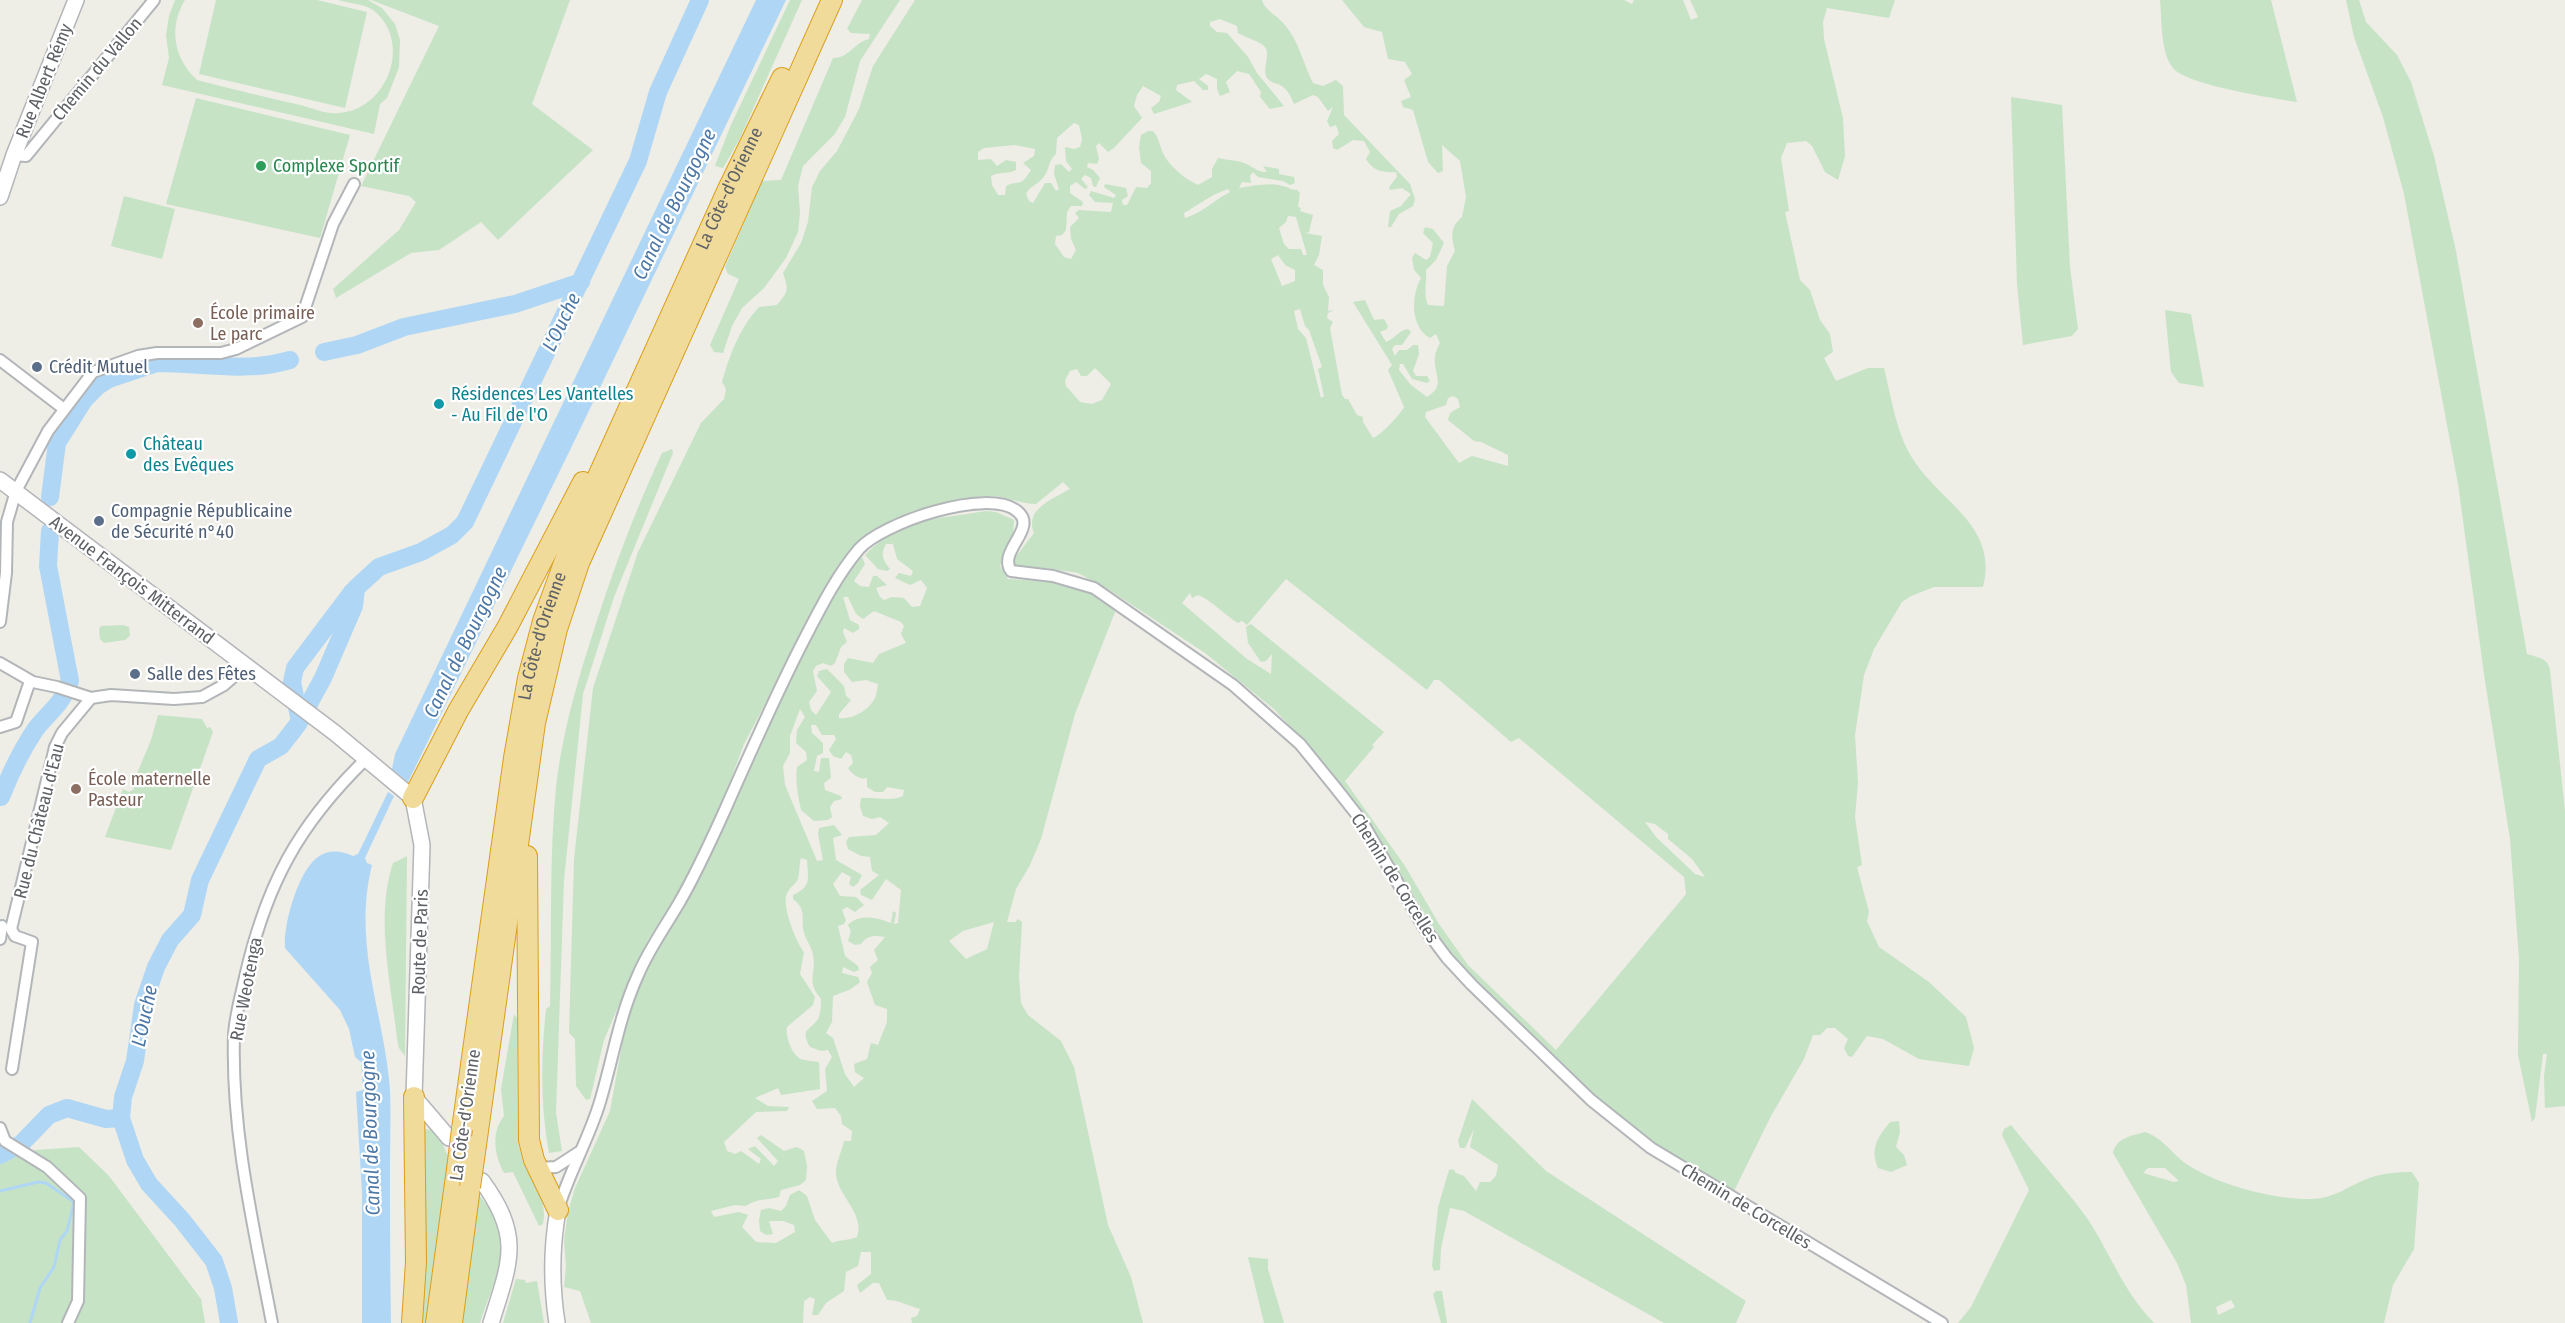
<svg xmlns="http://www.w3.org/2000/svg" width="2565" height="1323" font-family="'Fira Sans Condensed',sans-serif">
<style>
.green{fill:#c6e3c6;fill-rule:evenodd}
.water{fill:#afd7f5}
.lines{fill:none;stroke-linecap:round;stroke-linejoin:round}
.stream{stroke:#afd7f5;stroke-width:3}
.river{stroke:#afd7f5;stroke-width:18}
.street-casing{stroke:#b3b6b9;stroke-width:14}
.secondary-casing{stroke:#b3b5b9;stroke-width:18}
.highway-casing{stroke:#da9e1a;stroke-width:22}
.street{stroke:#fff;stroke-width:10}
.secondary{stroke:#fff;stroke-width:15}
.highway{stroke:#f1db9b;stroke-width:20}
.highway-bridge-casing{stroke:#da9e1a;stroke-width:22;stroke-linecap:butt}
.highway-bridge{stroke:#f1db9b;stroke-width:20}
.leisure-dot{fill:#2e9e5b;stroke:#fff;stroke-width:2}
.education-dot{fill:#8d6e63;stroke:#fff;stroke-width:2}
.service-dot{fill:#5c6f8a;stroke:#fff;stroke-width:2}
.culture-dot{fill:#0f9aa8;stroke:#fff;stroke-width:2}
.labels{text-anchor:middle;stroke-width:4.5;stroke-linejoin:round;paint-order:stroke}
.street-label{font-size:18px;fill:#5e6165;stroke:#fff}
.leisure-label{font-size:18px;fill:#27864d;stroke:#fff;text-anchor:start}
.education-label{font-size:18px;fill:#785e54;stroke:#fff;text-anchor:start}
.service-label{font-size:18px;fill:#4e5e75;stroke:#fff;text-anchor:start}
.culture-label{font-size:18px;fill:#0d838f;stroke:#fff;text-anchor:start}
.water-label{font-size:20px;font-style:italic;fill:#4d78a6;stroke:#fff}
</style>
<rect width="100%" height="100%" fill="#eeede6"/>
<!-- green -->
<g class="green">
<path d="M175 0H185C168 28 174 59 197 80 231 89 266 97 300 105 312 108 328 115 340 113 388 109 413 41 373 10 364 4 348 3 338 0H368L382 8 395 24 400 40 399 67 387 98 380 104 374 134 162 85 169 58 166 35 169 16Z"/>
<path d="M216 0H317L367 12 345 108 199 74Z"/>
<path d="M371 0H570L532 104 593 150 498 240 481 222 439 250 411 253 336 298 333 289 399 230 416 202 409 196 361 186 439 26Z"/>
<path d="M790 0H802L740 138 723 168 715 166 730 127Z"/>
<path d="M862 0H900L860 61 845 117 834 135 803 166 798 186 800 213 798 232 786 258 764 288 742 308 732 326 723 353 714 352 710 345 739 279 728 274 725 267 762 181 781 180 833 58C848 59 855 42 869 39L870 34 851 33 847 29Z"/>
<path d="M915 0H1262C1265 11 1277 15 1284 24 1299 41 1303 63 1313 83L1323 86 1336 80 1343 86 1344 115 1410 184 1415 199 1413 206 1399 214 1391 227H1388L1390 211 1401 206 1411 194 1402 188 1390 190 1389 187 1397 177 1396 172C1383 173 1373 171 1366 159L1370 152 1364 141 1353 140 1337 150 1333 148 1332 141 1339 134 1336 125 1330 127 1327 121 1333 107 1328 111 1318 97 1313 95 1294 104C1291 97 1288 89 1280 85 1276 83 1271 83 1267 78 1261 69 1272 53 1264 46 1262 43 1243 36 1238 33L1237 26 1220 19 1210 22V26L1217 32 1227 33 1248 57 1257 73 1284 106 1270 109 1260 97 1261 92 1249 74 1237 71 1226 82 1230 92 1220 96 1217 89V79L1206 74 1199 79 1208 86V90H1203L1194 81 1177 85 1176 90 1192 102 1154 114 1151 108 1159 102 1161 96 1143 86 1137 95 1134 106 1142 118 1114 148 1108 152 1099 143 1096 146 1099 159 1097 164 1088 163 1087 167 1093 170 1100 178 1096 187 1093 186 1091 178 1085 175 1081 179 1088 187 1085 189 1076 182 1070 186V193L1083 202 1082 206H1071L1067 212 1066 230 1062 235 1056 236 1055 244 1064 257 1071 259 1076 250 1071 239 1070 227 1079 218 1075 213 1079 210 1111 212 1113 203 1095 202 1089 195 1091 191 1114 198 1116 195 1104 187 1105 184 1126 188 1128 196 1122 200 1123 205H1127L1136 187 1147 188 1151 183V171L1141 163 1139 147 1141 135 1148 131H1153C1160 139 1160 149 1165 157 1173 169 1185 179 1198 185L1212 177V169L1218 158C1226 160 1237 160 1244 163 1252 166 1258 173 1267 172L1263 166 1279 169V174L1294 177 1295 183 1290 185 1283 181 1258 177 1253 172 1250 176 1251 183 1242 182 1239 188C1253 186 1269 182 1283 186 1289 187 1290 190 1297 190L1300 193 1298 207 1301 208 1300 211 1313 215 1309 232 1305 233 1322 236 1319 255 1314 265 1323 270V285L1329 297 1328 311 1334 310 1328 313 1327 318 1333 322 1330 328 1342 395 1345 399H1348L1357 415 1363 417V422L1373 438C1380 436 1400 415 1404 407L1388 370 1392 365 1353 302 1365 300 1374 320 1384 319 1388 326 1387 329 1380 332 1386 342C1395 339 1399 330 1408 329L1411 332 1402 345H1395L1392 349 1395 356 1399 350H1407L1413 345H1418L1419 354 1413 371 1416 376H1427L1430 381 1427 383 1412 379 1403 364H1400L1399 370 1411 385 1427 397C1447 384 1433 375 1435 357 1435 353 1438 347 1440 343L1436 334 1430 338C1410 327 1411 296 1421 278L1414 270 1412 258 1415 253 1426 260 1430 257 1433 243 1423 233 1425 227 1433 229 1444 243 1436 260 1426 270C1427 282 1423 295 1428 305L1444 306 1447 266 1455 251C1451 237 1450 227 1462 217L1466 197 1460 161 1442 145 1443 171 1438 173 1428 162 1413 110 1403 107 1401 101 1411 97 1404 80 1412 74 1405 62 1388 59 1382 32 1364 27 1342 0H1624L1632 4 1634 0H1683L1691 20 1698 17 1690 0H1895L1889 18 1827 8 1823 22 1824 39 1843 118 1845 156 1838 180 1825 172 1812 146 1806 141 1787 143 1781 158 1789 211 1785 212 1800 280 1810 290 1820 320 1830 334 1833 352 1824 358 1836 381 1868 368H1884C1891 396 1896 431 1911 456 1937 501 1999 524 1983 587H1934L1911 596 1902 602 1874 649 1864 675 1855 735 1858 783 1855 817 1862 865 1857 867 1869 912 1867 921 1879 947 1929 982 1966 1017 1974 1048 1969 1066 1919 1059 1883 1039 1867 1036 1852 1057 1848 1056 1844 1048 1848 1039 1835 1028H1827L1820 1035H1813L1804 1059 1771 1116 1734 1191 1657 1144 1609 1108 1451 955 1356 804 1331 771 1274 709 1205 653 1108 589 1078 573 1045 568 1018 567 1014 564V559L1034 533C1024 509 1053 499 1070 489L1063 482 1036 504C1021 504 1006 496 990 496 981 496 971 498 963 500 908 507 875 526 838 565L744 744 725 795 683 884 648 940 629 981 604 1040 590 1099 586 1100 576 1086 575 1039 569 1033 574 859 593 688 638 552 701 423 724 399 726 389 722 382C729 356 740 327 759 307L777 305C788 292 789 290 783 273L801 243 808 222 812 187 820 171 837 151 859 109 873 66ZM1074 123 1079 125 1082 139 1080 147 1074 149 1065 147 1066 161 1072 169 1069 172 1061 164 1055 165 1054 174 1059 189 1056 191 1051 183H1045L1033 203 1029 201 1026 194C1030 186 1035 186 1041 180 1050 172 1047 161 1056 154L1057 138ZM1015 145 1035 149 1034 156 1023 163 1031 170C1019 189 1021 179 1006 186L1005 195H998L992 185 991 176C1000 171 1007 175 1016 170V162L1006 160 997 166 991 159 978 160V152L984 148ZM1228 189 1230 192C1214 200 1202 213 1185 218L1184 213C1198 205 1212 194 1228 189ZM1288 216 1296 217 1307 255H1303L1301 249H1289L1284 244 1279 228 1286 222ZM1278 255 1285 265 1295 270V281L1282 286 1271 259ZM1300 309 1305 326 1309 330 1322 367 1318 369 1324 396 1321 398 1306 338 1298 329 1294 311ZM1095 368 1111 384 1102 400 1092 404 1080 402 1066 386 1065 380 1070 371 1077 369 1081 376H1087ZM1453 396 1458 399 1460 407 1450 413 1448 420 1474 441 1481 442 1508 455V466L1472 456 1459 463 1425 417 1426 412 1446 405 1448 398ZM1286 579 1427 690 1434 680H1439L1511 742 1519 738 1684 877 1686 894 1556 1050 1468 965 1439 924 1405 866 1345 781 1374 747 1372 745 1384 732 1251 624 1246 627 1248 643 1261 662 1266 661 1272 654 1271 674 1247 659 1182 603 1190 593 1192 598 1198 595C1214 602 1223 614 1238 623L1242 621 1247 625ZM1645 822 1655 824 1668 834V839L1692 859 1705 877 1695 874 1656 837Z"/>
<path d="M2160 0H2271L2297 102C2273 98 2186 85 2173 68 2160 52 2162 19 2160 0Z"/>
<path d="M2346 0H2359L2366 22 2397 55 2411 82 2434 156 2456 251 2527 654C2536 657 2548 658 2550 670L2565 811V1106L2545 1108 2544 1076 2547 1054H2543L2535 1118 2532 1122 2518 1055 2519 959 2510 839 2485 681 2458 484 2404 194 2383 117 2354 37Z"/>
<path d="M2011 97 2062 105 2070 267 2078 329 2072 336 2023 345 2017 284Z"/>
<path d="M196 98 350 135 320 238 166 204Z"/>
<path d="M124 196 175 209 162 259 111 246Z"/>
<path d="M2165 310 2191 314 2204 387 2179 383 2171 372Z"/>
<path d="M672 449 673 453 614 597 583 694 564 880 556 1113 562 1151 549 1153C540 1105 541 1057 546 1009L550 1006C552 933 549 859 556 787 562 735 576 686 592 636 612 573 634 513 662 453Z"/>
<path d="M985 511 996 512 1014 520 1013 534 1000 566 1008 579C1037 581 1099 581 1115 612L1075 714 1041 839 1030 865 1016 889 1007 922H1015L1018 919 1022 922 1019 977 1021 1003 1028 1015 1061 1041 1074 1067 1108 1225 1131 1277 1143 1323H912L911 1318 917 1316 920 1309C908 1306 900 1300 887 1300L879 1283H873L860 1293 857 1285 871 1274V1252H861L858 1266 846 1272 844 1291 826 1303 818 1315H812L815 1299 810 1297 804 1301 803 1323H591L580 1291 564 1287 566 1267 564 1240 568 1212 575 1188 610 1111 627 1017 645 970 661 938 684 908 706 866 777 704 848 568 862 557 865 564 854 581 860 586 869 587 873 576H877L887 585 876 588 880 597 884 600 892 597 904 598 912 607 920 606 927 588 921 580 910 585 895 578 899 573 911 576 913 571 897 559 893 544H886C880 555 883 560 890 569L887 571 878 569 865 555C902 516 937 520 985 511ZM843 597H848L856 614 863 619 874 611 901 622 904 626 901 634 906 643 879 654 873 663 848 658 844 664V672L852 682 866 680 878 684C877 688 877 694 875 698 869 710 852 720 839 718V714L851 700 846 696 844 686 827 669 819 671 817 676 831 692 816 715 811 710 809 702 817 691 813 671 816 666 823 663 831 666 835 663 841 647 847 642 843 632 844 628 853 633 859 629V625L850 620ZM800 709 805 717 797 730 796 743 806 752 807 760 797 767C795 780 798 796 801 810L814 821 828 820 832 817 830 807 834 801 842 799 841 796 825 790 824 783 831 778 829 758H821L819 772 814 771 817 756 823 753V743L812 733 811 725H816L822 735H834L836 739 829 750 833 756 841 759 846 752 851 755 853 763 848 768C852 774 859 780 867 778V787L875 792H883L887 787 904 790 903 796C891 802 875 797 861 798L860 806 863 816 872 819 880 817 889 823 876 835 849 837 846 842 848 849 861 856 870 857 872 871 879 875 860 890 861 895 872 900 886 879 901 890 898 923 894 924 896 913 893 911 891 923C878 918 859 913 848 925L851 931 848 941 855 945 861 944C867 935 875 935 885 937L874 950 878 960 870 967 872 973 867 982 875 1005 887 1009V1022L878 1045 871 1043 867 1059 854 1064 855 1072 864 1078 854 1087 845 1074 833 1038 826 1033 832 1022 833 996 851 989 860 982 858 977 842 973 843 967 854 972 859 970 858 966 845 956 838 926 844 924 846 920 842 910 847 907 855 912 864 905 856 897 840 896 833 884 842 872 851 877 849 884 853 887 858 883 862 875 836 860 833 838 842 835 834 825 819 828 818 834 823 860 817 861 785 785 783 766 790 753V736ZM801 858 807 860C808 879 812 886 793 895V899C808 911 800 918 804 933 806 940 812 947 813 955 817 973 805 980 821 999 821 1006 821 1013 818 1019 809 1032 800 1028 810 1047L821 1051 828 1050 832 1057 825 1069 827 1091 812 1101 817 1109 835 1108 841 1116 842 1124 852 1131 851 1141H844C842 1151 835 1165 836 1174 838 1197 865 1213 857 1237 849 1241 841 1239 832 1243L815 1220 807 1196 799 1190 790 1195 786 1206 781 1211 769 1208 761 1210 759 1220 760 1231 766 1235 773 1234 769 1221H783L794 1225 795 1232 776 1243 756 1242 742 1227 748 1215 739 1212 714 1217 711 1211 735 1205 746 1206C756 1199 767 1200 779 1197L781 1190 800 1185 806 1180 807 1166 804 1151 797 1147 784 1151 761 1135 757 1138 778 1161 774 1166 755 1146 748 1149 761 1159 759 1164 741 1151 735 1154 727 1151 724 1142 756 1112 787 1111 789 1107 768 1106 755 1098 778 1088 781 1095 820 1089 819 1062C814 1061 804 1061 799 1058 791 1053 785 1035 787 1027L813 1005 815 997 800 974 804 952C796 942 783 909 786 896 788 889 793 886 797 881 800 875 799 864 801 858ZM994 922 987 949 966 959 949 941 963 931Z"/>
<path d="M123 625 129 627 130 636 125 640 104 643 100 639 99 629 101 626Z"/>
<path d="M158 715 202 719 207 728 210 727 213 732 171 850 105 837 123 789 129 792 133 790 138 777 136 776 151 740Z"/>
<path d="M407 856 405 1056 399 1048 397 1039C391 983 375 918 393 863Z"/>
<path d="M514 1014 517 1018 518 1143C520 1149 521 1155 523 1161 532 1183 548 1198 543 1224L539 1226 513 1172 504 1173C494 1155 491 1132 504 1116L501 1089Z"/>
<path d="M1472 1099 1546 1171 1746 1301 1736 1323H1664L1464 1211 1450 1208 1441 1248 1440 1270 1434 1271 1432 1266 1438 1207 1449 1170 1453 1169 1456 1173 1464 1176 1476 1191 1480 1182H1490L1496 1176 1498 1165 1470 1147 1474 1129 1465 1148H1460L1458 1141Z"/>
<path d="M1899 1121 1900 1132 1896 1147 1904 1155 1907 1165 1891 1172 1878 1168C1870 1149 1877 1138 1890 1122Z"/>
<path d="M2011 1125C2035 1156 2064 1186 2087 1218 2111 1254 2122 1290 2154 1323H1958L1971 1307 2029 1190 2002 1135 2004 1129Z"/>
<path d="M423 1129C439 1128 442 1144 448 1156L427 1323H421Z"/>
<path d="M2145 1132C2164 1138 2172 1155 2188 1165 2218 1185 2276 1200 2311 1199 2336 1198 2346 1187 2367 1179 2380 1173 2398 1172 2412 1172L2419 1183 2414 1249 2393 1285 2384 1323H2191L2186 1285 2177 1263 2113 1153C2116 1138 2131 1136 2145 1132ZM2148 1168H2165L2179 1181 2174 1182 2143 1173ZM2231 1300 2235 1307 2218 1315 2216 1307Z"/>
<path d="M79 1147 109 1176 201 1299 205 1323H0V1159L36 1150Z"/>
<path d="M479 1195C486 1204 496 1215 499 1226 509 1260 489 1292 480 1323H460Z"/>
<path d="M1248 1257 1268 1259V1269L1284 1323H1264Z"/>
<path d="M516 1279 525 1280 526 1283 537 1281 544 1323H503Z"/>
<path d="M1436 1291H1442L1447 1323H1441L1433 1294Z"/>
</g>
<!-- water -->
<g class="water">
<path d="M756 0H786L572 446 408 782 392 769 395 754Z"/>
<path d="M388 792 394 796 365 858 367 863 372 865C352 946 384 1011 390 1090 391 1116 390 1142 390 1168 390 1220 390 1271 391 1323H362V1192L356 1092 363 1090 361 1062 355 1057 349 1029 340 1010 285 948C283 925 298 871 318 857 329 849 341 851 353 856L358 854Z"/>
</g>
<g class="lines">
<!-- stream -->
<path class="stream" d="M0 1191 38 1182 46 1183 74 1202 67 1231 60 1240 54 1267 40 1288 30 1323"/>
<!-- river -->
<g class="river">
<path d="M324 352 357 345 404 327 515 304 581 282"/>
<path d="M50 497 57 443 84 400 98 386 109 379 157 363C202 363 246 373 290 360"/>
<path d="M299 717 292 682 295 668 353 591"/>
<path d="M1 797C10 774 21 751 35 730 50 710 61 707 70 681L48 566 50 531"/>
<path d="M0 1155 21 1144 49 1115 67 1108 106 1119 121 1118"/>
<path d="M229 1323 223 1288 214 1261 182 1220 149 1184 135 1160 121 1118 123 1097 135 1061 143 1005 156 967 170 940 192 915 200 880 258 759 281 746 298 724 323 678 354 606 356 588 379 567 421 552 452 535 465 522 638 161 658 92 700 0"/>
</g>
<!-- street casing -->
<g class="street-casing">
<g id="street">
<path d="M14 155 26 156 154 0"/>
<path d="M0 360 64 409"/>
<path d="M0 622 6 573 7 522 16 491 48 431 93 372 138 356 157 353H221L236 349 302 317 333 224 354 184"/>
<path d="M0 663 33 682 57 687 91 698"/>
<path d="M0 727 16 722 30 681"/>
<path d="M0 939 2 926"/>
<path d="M12 1069 32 942 15 936 11 929 55 747 62 733 91 698 111 695 174 699 202 697 224 685 246 666"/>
<path d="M0 1128 5 1141 47 1167 80 1198 78 1301 68 1323"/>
<path d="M538 1168 556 1167 579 1152"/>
<path d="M558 1209C569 1173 588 1140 599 1105 613 1060 618 1019 638 975 649 949 665 927 679 903 696 874 710 843 724 812 751 751 777 691 808 632 823 603 838 574 859 549 882 523 987 487 1017 511 1039 528 997 551 1011 571L1053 576 1094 588 1233 685 1300 744 1335 787 1361 820 1423 926 1447 958 1472 985 1591 1100 1651 1148 1942 1323"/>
<path d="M272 1323C254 1228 231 1133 234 1035 235 1016 241 996 245 977 266 885 298 825 366 759"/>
</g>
</g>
<!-- secondary casing -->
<g class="secondary-casing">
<g id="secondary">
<path d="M0 197 14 155 76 0"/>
<path d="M0 480 335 733 413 798 422 845 414 1097 449 1138"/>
<path d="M482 1181C523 1237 510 1262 491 1323"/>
<path d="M557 1323C551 1284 551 1249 558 1210"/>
</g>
</g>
<!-- highway casing -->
<g class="highway-casing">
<g id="highway">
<path d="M413 798 458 711 508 626 583 482"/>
<path d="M527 856 529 1140 534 1160 558 1210"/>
<path id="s1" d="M462 1129 514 758 528 678 543 621 585 505 728 189 782 78"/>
<path d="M476 1145 535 723 557 629 579 563 832 0"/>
<path d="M412 1323 416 1262 414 1097"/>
<path d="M436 1323 457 1169"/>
<path d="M452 1323 470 1187"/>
</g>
</g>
<!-- street -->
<use href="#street" class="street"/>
<!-- secondary -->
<use href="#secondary" class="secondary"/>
<!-- highway -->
<use href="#highway" class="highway"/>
<!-- highway-bridge casing -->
<g class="highway-bridge-casing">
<g id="highway-bridge">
<path d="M457 1169 462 1129"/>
<path d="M470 1187 476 1145"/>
</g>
</g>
<!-- highway-bridge -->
<use href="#highway-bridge" class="highway-bridge"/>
</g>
<!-- markers -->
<circle class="leisure-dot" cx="261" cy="166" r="6"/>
<g class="education-dot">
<circle cx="198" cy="323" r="6"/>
<circle cx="76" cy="789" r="6"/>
</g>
<g class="service-dot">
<circle cx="37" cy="367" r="6"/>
<circle cx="99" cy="521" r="6"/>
<circle cx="135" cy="674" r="6"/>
</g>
<g class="culture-dot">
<circle cx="439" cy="404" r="6"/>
<circle cx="131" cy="454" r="6"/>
</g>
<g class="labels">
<!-- street labels -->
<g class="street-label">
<text transform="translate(97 69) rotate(-50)" y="6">Chemin du Vallon</text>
<text transform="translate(44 81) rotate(-68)" y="6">Rue Albert Rémy</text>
<text dy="6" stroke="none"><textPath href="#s1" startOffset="986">La Côte-d'Orienne</textPath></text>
<text transform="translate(132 580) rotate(37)" y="6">Avenue François Mitterrand</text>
<text dy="6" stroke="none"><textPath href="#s1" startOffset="500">La Côte-d'Orienne</textPath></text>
<text transform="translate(39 821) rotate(-76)" y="6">Rue du Château d'Eau</text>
<text transform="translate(1395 878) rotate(58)" y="6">Chemin de Corcelles</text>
<text transform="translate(420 942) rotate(-88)" y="6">Route de Paris</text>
<text transform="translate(246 989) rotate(-79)" y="6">Rue Weotenga</text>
<text transform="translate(465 1115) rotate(-82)" y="6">La Côte-d'Orienne</text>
<text transform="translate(1746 1206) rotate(31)" y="6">Chemin de Corcelles</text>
</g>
<!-- leisure labels -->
<g class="leisure-label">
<text x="273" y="172">Complexe Sportif</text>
</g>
<!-- education labels -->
<g class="education-label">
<text x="210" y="319">École primaire<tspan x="210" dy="21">Le parc</tspan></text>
<text x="88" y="785">École maternelle<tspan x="88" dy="21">Pasteur</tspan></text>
</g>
<!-- service labels -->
<g class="service-label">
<text x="49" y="373">Crédit Mutuel</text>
<text x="111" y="517">Compagnie Républicaine<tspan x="111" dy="21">de Sécurité n°40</tspan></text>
<text x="147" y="680">Salle des Fêtes</text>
</g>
<!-- culture labels -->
<g class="culture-label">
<text x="451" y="400">Résidences Les Vantelles<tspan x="451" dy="21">- Au Fil de l'O</tspan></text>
<text x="143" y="450">Château<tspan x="143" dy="21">des Evêques</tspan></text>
</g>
<!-- water labels -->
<g class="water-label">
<text transform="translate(674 204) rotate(-64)" y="7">Canal de Bourgogne</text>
<text transform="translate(561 322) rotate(-64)" y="7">L'Ouche</text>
<text transform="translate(465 642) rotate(-64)" y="7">Canal de Bourgogne</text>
<text transform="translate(144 1016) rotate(-78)" y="7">L'Ouche</text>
<text transform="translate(370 1133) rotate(-92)" y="7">Canal de Bourgogne</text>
</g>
</g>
</svg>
